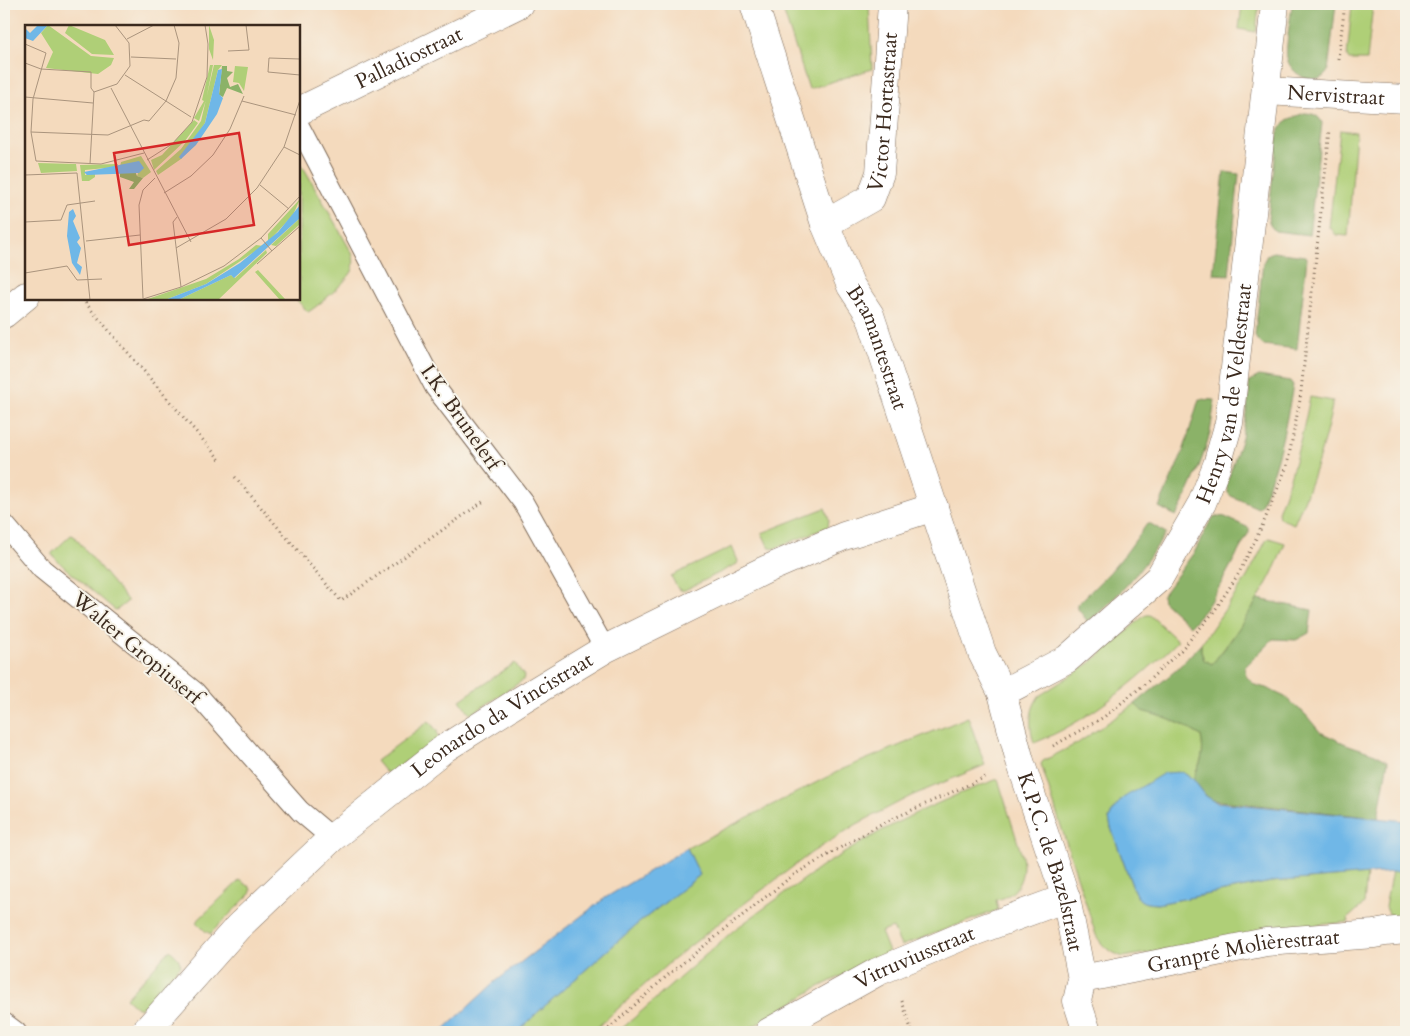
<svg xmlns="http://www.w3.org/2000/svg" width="1410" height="1036" font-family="Cardo,serif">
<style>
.green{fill:#afcf77;stroke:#757c4a}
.forest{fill:#8bb268;stroke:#636e43}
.water{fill:#6fb7e7;stroke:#557082}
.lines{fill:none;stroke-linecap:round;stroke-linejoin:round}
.lane-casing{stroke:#7c6856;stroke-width:22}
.street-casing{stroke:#7c6856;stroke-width:29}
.path{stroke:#7c6856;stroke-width:3;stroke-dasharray:1 4;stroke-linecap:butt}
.lane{stroke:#fff;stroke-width:20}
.street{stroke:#fff;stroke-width:28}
.labels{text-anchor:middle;stroke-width:4;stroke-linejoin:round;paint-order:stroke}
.street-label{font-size:21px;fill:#3b2a1e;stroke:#f7f3e8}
.inset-road{fill:none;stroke:#aa947d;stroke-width:1}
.view{fill:#d62828;fill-opacity:0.15;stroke:#d62828;stroke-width:2.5}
.inset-edge{fill:none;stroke:#3b2a1e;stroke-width:2.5}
</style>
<rect width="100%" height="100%" fill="#f7f3e8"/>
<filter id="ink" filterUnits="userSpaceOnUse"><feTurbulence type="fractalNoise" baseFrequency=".02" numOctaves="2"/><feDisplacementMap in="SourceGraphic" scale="10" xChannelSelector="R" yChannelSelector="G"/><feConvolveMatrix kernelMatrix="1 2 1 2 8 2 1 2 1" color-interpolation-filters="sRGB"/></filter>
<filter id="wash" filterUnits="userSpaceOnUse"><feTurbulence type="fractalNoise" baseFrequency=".0096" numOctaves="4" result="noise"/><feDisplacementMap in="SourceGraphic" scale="20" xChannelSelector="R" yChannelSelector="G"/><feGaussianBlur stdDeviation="1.12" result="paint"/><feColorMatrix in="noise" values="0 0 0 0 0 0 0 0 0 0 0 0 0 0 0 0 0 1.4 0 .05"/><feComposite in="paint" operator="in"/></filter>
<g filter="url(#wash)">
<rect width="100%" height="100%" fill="#f4dabd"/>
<!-- green -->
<g class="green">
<path d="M781 4H869L872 69 809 89Z"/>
<path d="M1242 4H1259L1256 32 1239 29Z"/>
<path d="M1352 4H1373L1367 60H1349L1347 57Z"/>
<path d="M1340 130 1356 132 1348 236 1336 235 1331 228H1329Z"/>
<path d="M299 163 305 170 352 253C354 258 354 264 353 269 351 278 316 308 308 312L296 299H299Z"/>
<path d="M1310 397 1333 401C1325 444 1312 484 1294 524L1279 518 1278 512C1293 473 1302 438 1310 397Z"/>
<path d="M825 508 829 519 828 527 773 549 768 546 762 533Z"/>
<path d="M71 535 74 536 127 600V602L118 609 115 610 63 566 52 555V553Z"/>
<path d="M1269 538 1285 543C1269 587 1241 628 1212 664L1204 660 1201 651V644L1246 579 1267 539Z"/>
<path d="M732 547 738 561 737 564 683 591 678 589 671 576Z"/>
<path d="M1147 615H1150L1178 641C1138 680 1086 723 1034 743 1029 725 1029 711 1039 696L1090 663 1144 616Z"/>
<path d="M515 663 524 676 523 680 472 714 469 713 460 700Z"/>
<path d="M1135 704 1142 711 1156 714 1181 724 1201 736C1205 755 1201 761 1193 779L1182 772 1164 774 1109 818 1111 828 1134 891C1140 903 1144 903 1157 904L1271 882 1367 874 1364 904 1348 918 1349 922 1316 925 1123 957C1109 951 1103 948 1096 935L1041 764 1043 761 1078 743Z"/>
<path d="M968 717 985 765 911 796 857 824 811 853 728 916 670 962 592 1032H518L538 1012 635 926 700 875 687 848 843 769Z"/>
<path d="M429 721 437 731 438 738 437 739 390 773 385 772 376 761Z"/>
<path d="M998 779 1022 856C1025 870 1021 889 1007 896 1004 898 1000 899 996 900L998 910 901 946 893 928 881 932 889 952 815 989 744 1032H618L734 930 824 865 881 831 914 814 961 793Z"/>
<path d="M1392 871H1406V920H1393L1385 907Z"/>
<path d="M240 880 250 887 251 891 250 894 212 932 211 934 205 931 196 922Z"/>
<path d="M170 950 178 958 181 965 142 1008H137L126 998Z"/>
</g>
<!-- forest -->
<g class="forest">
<path d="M1292 4H1336L1328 71C1323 79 1318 80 1309 79 1299 77 1289 68 1287 58 1285 48 1291 16 1292 4Z"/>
<path d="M1304 113C1312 113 1319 115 1322 123L1309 235 1275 231 1270 225 1268 218 1278 132 1287 120Z"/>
<path d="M1224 172 1239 174 1229 275 1213 274Z"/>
<path d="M1273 252 1306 256 1307 258 1297 349 1263 345 1257 340 1255 335 1263 263 1267 255Z"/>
<path d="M1259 376 1290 381 1293 385C1286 427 1277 466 1261 505L1258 508 1231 496 1228 493 1226 485 1242 438 1249 395V384L1250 381Z"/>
<path d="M1199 399 1215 400C1213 411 1212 422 1210 432 1203 461 1190 490 1176 516L1159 507 1183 452Z"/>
<path d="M1219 516 1225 517 1249 528V532L1218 589 1206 608 1190 626 1163 601 1162 596 1195 551 1211 520 1214 517Z"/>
<path d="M1147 524H1151L1166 533C1143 568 1120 596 1088 622L1078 609V604L1110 572 1126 553Z"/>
<path d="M1258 599 1312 610 1309 633 1296 640 1273 639 1245 667 1246 676 1255 685 1266 688 1285 697 1306 715 1320 732 1346 744 1375 754 1388 761 1378 818 1212 800 1206 796 1193 779C1201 761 1205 756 1201 736L1181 724 1156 715 1142 711 1135 704 1175 671 1201 644V651L1204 660 1212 664 1229 643Z"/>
</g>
<!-- water -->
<g class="water">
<path d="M1182 772 1193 779 1206 796 1216 802 1406 821V871L1271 882 1157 904C1144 903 1140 903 1134 891L1111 828 1109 819 1113 810 1123 798 1164 773Z"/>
<path d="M687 848 700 875 635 926 538 1012 518 1032H441L495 982 605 898Z"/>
</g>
</g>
<g filter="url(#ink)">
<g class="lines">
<!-- lane casing -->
<g class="lane-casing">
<g id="lane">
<path d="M299 126 435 387 523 502 605 649"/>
<path d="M4 524 42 569 195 692 300 811 332 838"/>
<path d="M4 1023 16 1032"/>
</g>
</g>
<!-- street casing -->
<g class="street-casing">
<g id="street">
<path id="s1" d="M754 4 825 224 851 286 870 315 982 653 1002 693 1020 761 1066 898 1082 979 1077 1001 1087 1032"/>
<path id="s2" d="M1266 91 1406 99"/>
<path id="s3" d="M299 111 519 4"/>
<path id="s4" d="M825 224 871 198 880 173 892 4"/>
<path d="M4 314 26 296"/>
<path id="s5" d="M1002 693 1067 659 1159 578 1202 503 1217 465 1229 423 1275 4"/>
<path id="s6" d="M1082 979 1266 942 1374 934 1385 932 1406 930"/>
<path id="s7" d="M145 1032 238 927 332 838 445 748 524 698 605 649 765 570 844 536 934 507"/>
<path id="s8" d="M769 1032 877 972 965 935 1066 898"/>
</g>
</g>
<!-- path -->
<g class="path">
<path d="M1338 59 1345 4"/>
<path d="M82 299 221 461"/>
<path d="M235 477 341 601 484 501"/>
<path d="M1053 746 1104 717 1146 683 1181 650 1213 613 1239 573 1263 524 1287 466 1300 400 1330 130"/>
<path d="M902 1001 912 1032"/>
<path d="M605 1032 669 974 792 876 881 824 988 776"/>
</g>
<!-- lane -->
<use href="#lane" class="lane"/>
<!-- street -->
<use href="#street" class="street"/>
</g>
</g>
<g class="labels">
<!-- street labels -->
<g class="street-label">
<text dy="7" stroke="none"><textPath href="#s3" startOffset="122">Palladiostraat</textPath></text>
<text dy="7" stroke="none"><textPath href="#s2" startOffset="70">Nervistraat</textPath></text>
<text dy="7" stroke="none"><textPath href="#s4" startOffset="140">Victor Hortastraat</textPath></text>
<text dy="7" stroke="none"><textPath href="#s1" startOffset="366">Bramantestraat</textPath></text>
<text dy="7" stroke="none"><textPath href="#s5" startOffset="395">Henry van de Veldestraat</textPath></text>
<text transform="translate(461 417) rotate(55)" y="7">I.K. Brunelerf</text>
<text transform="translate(137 648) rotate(40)" y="7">Walter Gropiuserf</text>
<text dy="7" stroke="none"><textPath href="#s7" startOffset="480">Leonardo da Vincistraat</textPath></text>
<text dy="7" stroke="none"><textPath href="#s1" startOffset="910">K.P.C. de Bazelstraat</textPath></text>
<text dy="7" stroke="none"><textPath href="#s6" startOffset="164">Granpré Molièrestraat</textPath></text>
<text dy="7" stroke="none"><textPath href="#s8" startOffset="164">Vitruviusstraat</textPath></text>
</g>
</g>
<!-- overview -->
<g transform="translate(25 25)">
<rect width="275" height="275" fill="#f4dabd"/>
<path d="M23 0 66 31 89 33 86 40 73 49 21 43 28 27 16 8ZM44 0 80 15 89 30 67 29 40 8ZM184 0 189 15 188 35 184 24ZM185 40H188L181 75 174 96 169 93 179 76 177 75ZM189 40H197L193 45 180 98 156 134 133 150 131 146 156 124 176 96ZM210 41 223 42 219 66 214 58 208 57ZM169 95 173 98 160 116 129 145 126 135 137 130ZM116 131 126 147 118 153 112 151 113 148 104 139 95 142 96 137ZM13 138 51 139 52 146 16 148ZM93 139 91 142 60 145V150L70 148V152L64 156H57L55 140ZM275 174 268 190 243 217V209ZM275 193V199L251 221 246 220ZM231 220 238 221 181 259 140 275H120L181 254 214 234ZM241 225 242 228 193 275H153L206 250 210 253ZM233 245 260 274V275H255L230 247Z" fill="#afcf77"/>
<path d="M197 41H202V46L208 47 202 53 205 62 213 59 218 69 202 63 198 72 194 70ZM110 146 112 151 118 153 109 164H104L109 157 95 152V147Z" fill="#8bb268"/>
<path d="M13 0H23L8 16 0 13V3L5 8ZM197 44 194 69 198 73 192 89 171 120 156 134 154 132 180 98 193 45ZM114 136 119 143 114 148 62 150 59 147ZM275 180V193L209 253 206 250 153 275H140L181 259 215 238 253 207ZM48 184 51 191 48 196 55 213 52 217 56 223 52 238 57 242 55 250 47 238 42 211 44 187Z" fill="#6fb7e7"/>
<path class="inset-road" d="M102 14 129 0M0 19 21 28 8 74 6 107 11 136 76 139 119 128M203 26 224 25 221 0M106 32 151 34M275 34 244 33 243 47 275 50M0 38 16 44 66 47V63L69 67 65 139M100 50 166 92M86 63 166 217M69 67 92 59 105 41 104 18 90 0M0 72 68 78M217 76 271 90M6 107 83 110 119 95 124 96 141 76 151 53 154 18 149 0M259 122 275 130M122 135 147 119 167 97 182 52 183 19 180 0M0 150 52 148 65 275M235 160 264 184M139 168 166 151 188 130 205 104 219 71M152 192 148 197 156 262M0 197 36 195 42 180 70 176M236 213 247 226M61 216 115 210M151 223 201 194 232 163 259 122 275 75M232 239 275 201M0 248 42 241 52 255 77 254M118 273 114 180 118 165 130 153M115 275 156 262 199 241 236 213 275 171"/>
<path class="view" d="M214 108 229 200 104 220 89 128Z"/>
<rect width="275" height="275" class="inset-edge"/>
</g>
<!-- margin -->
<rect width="1410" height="1036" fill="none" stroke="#f7f3e8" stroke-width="20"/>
</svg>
